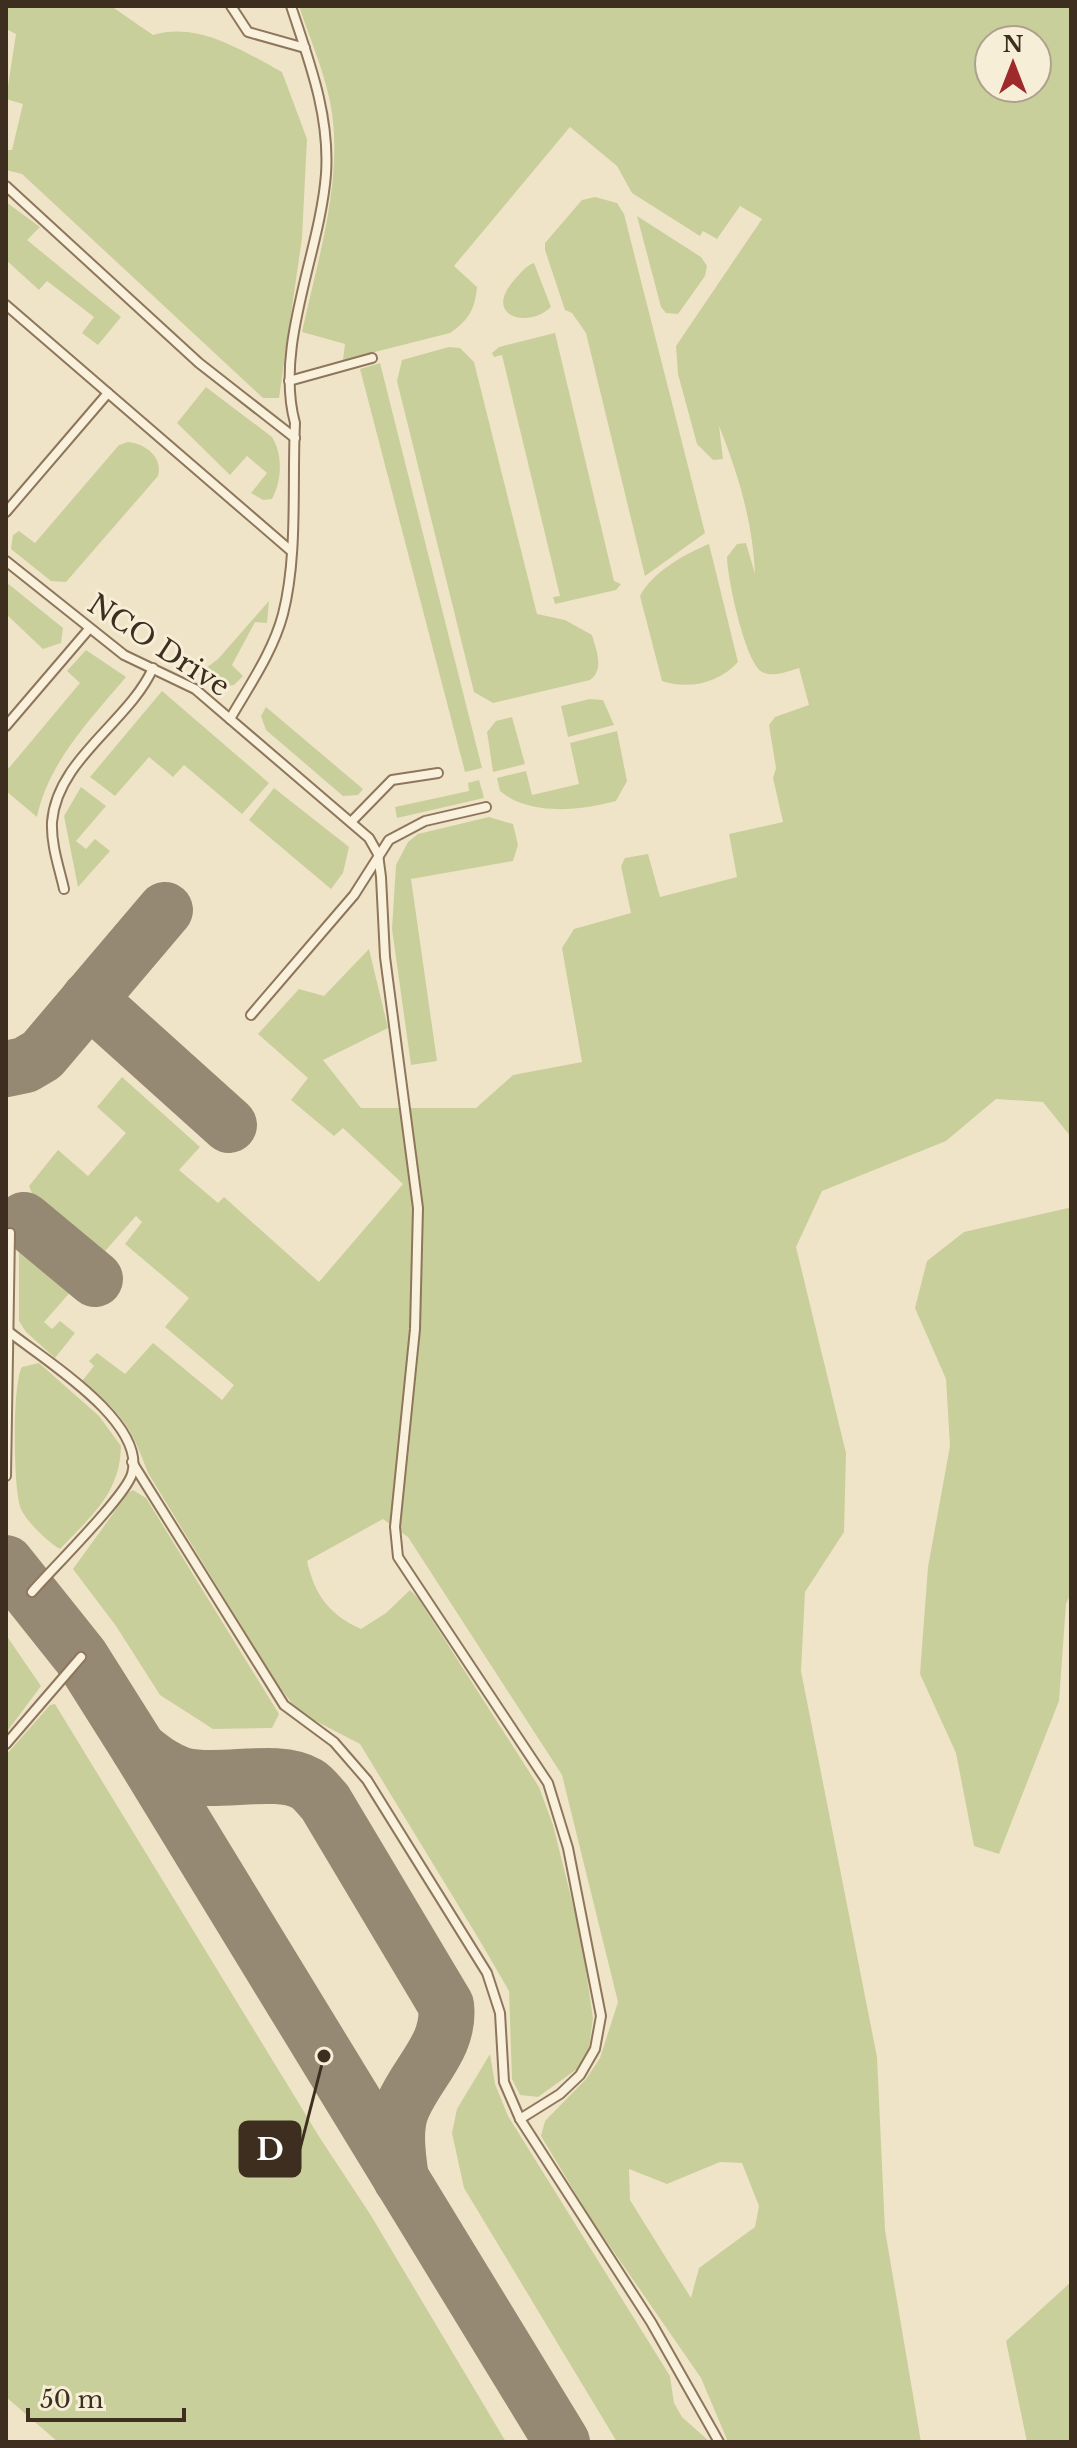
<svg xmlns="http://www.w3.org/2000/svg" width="1077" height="2448" font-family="'Libre Baskerville',serif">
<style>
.green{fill:#c9cf9b;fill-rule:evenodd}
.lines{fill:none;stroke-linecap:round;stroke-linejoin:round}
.taxiway{stroke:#968974;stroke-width:56}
.lane-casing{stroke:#8d765c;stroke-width:12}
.lane{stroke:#faf1dc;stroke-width:8}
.labels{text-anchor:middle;stroke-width:6;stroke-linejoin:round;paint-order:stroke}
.street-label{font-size:28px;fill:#3d2e20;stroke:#f7eed8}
.leader{fill:none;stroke:#3d2e20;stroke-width:3}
.callout-dot{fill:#3d2e20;stroke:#f7eed8;stroke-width:3}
.callout{fill:#3d2e20;stroke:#3d2e20;stroke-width:3}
.callout-label{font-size:30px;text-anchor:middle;font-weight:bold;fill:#fff}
</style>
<rect width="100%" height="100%" fill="#f0e4c8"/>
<!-- green -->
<g class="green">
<path d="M6 6H111L153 35C198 21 243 51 282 72L307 139 302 238 279 398H263L22 174 6 170V150H12L23 104 6 99 16 34 6 29Z"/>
<path d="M299 6H1071V1137L1043 1102 996 1099 946 1141 822 1191 796 1247 846 1453 844 1532 805 1592 801 1671 877 2057 885 2230 921 2442H728L701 2378 589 2216 541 2136 545 2121 586 2079 600 2058 618 2002 562 1775 408 1537 383 1519 307 1561C315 1596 330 1615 361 1629L386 1613 410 1590 418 1598 539 1787 553 1825 581 1937 593 2018 588 2055 577 2069 538 2097 520 2095 512 2079 509 1991 480 1941 360 1744 308 1717 294 1706 275 1681 148 1473C130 1424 122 1414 82 1381L94 1366 89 1361 97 1353 125 1374 153 1343 222 1400 234 1385 165 1327 189 1298 125 1244 142 1222 136 1216 98 1259 37 1206 29 1186 58 1150 88 1176 126 1133 97 1107 122 1077 200 1147 179 1170 218 1203 224 1197 319 1282 403 1184 343 1128 334 1136 291 1100 308 1078 258 1034 299 989 324 996 369 949 388 1028 323 1060 361 1108H476L513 1075 582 1062 562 948 574 929 631 913 621 866 625 858 648 854 660 897 737 877 729 834 783 822 773 778 776 768 769 725 775 717 809 705 799 668C788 671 773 678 762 672 745 662 727 577 727 557L737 544 746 543 755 574C753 523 738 473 719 426L723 459 713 460 697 444 678 374 676 346 762 219 740 206 717 239 703 231 700 236 632 193 617 166 570 127 454 266 477 287C475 309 469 320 450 333L343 360 345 344 302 332C317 262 342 185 332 113 327 77 310 40 299 6ZM989 40H1037V88H989ZM720 2162 742 2163 759 2206 755 2227 699 2268 691 2298 630 2200 629 2169 667 2184Z"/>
<path d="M595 197 617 203 624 214 705 533 645 576 586 333 572 313 565 310 545 250V243L582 200Z"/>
<path d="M6 202 40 227 27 240 121 317 98 345 82 333 94 317 47 281 39 290 6 260Z"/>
<path d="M637 216 701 257 707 266 705 276 678 314 666 313 661 307Z"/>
<path d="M534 263 551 307C529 329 481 317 515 279 521 273 525 266 534 263Z"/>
<path d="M555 333 614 581 621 584 616 590 555 604 553 597 560 596 502 355 494 357 492 353 499 347Z"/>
<path d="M449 347 460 348 474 362 537 614 565 620 592 635C596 650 605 669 590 680L493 703 474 692 397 381 402 360Z"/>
<path d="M380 363 482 768 465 772 360 369Z"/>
<path d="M206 387 272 437C283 454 282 481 272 499L263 500 251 493 267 473 247 456 230 475 177 423Z"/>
<path d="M128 442C146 444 163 457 158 476L66 582 51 581 11 549 13 535 19 531 35 543 119 445Z"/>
<path d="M709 544 738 662C719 683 689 690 662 681L640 596C651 573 686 553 709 544Z"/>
<path d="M6 582 63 628 61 643 43 649 6 614Z"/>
<path d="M269 601 267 623 255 622 232 665 243 676 234 685 215 687 198 674 218 659Z"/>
<path d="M86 650 126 677C90 720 49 761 37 817L6 791V766L9 768 80 683 67 671Z"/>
<path d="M162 691 269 783 242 814 184 765 173 777 149 757 115 796 90 777Z"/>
<path d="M590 699 603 700 614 725 568 737 561 706Z"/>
<path d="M266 707 363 789 358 795 343 796 266 730 261 716Z"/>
<path d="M512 717 525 764 493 772 487 732 496 721Z"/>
<path d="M617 731 627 781 616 801C582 810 530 817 500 791L497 778 526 771 532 795 579 784 570 743Z"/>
<path d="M479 780 484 798 397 818 395 807 469 791 468 783Z"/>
<path d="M81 787 106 806 76 841 86 849 95 839 110 851 78 887 64 816Z"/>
<path d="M274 788 349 847 343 873 331 889 249 820Z"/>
<path d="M489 817 513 824 518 845 513 861 411 879 437 1061 411 1065 392 929 396 865 408 842 418 834Z"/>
<path d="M1068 1208 1071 1209V1593L1066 1604 1059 1701 999 1854 974 1846 956 1753 920 1674 928 1567 950 1446 946 1379 915 1308 927 1261 964 1232Z"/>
<path d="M23 1245 73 1289 44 1322 52 1329 60 1321 75 1333 55 1358 26 1332 19 1321V1252Z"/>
<path d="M39 1363 99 1416 121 1446C120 1494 91 1516 60 1549 49 1543 26 1521 21 1509 13 1490 12 1383 22 1367Z"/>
<path d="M133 1490 146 1498 279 1714 272 1728 213 1729 160 1695 116 1626 73 1569 128 1493Z"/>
<path d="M6 1635 41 1686 6 1733Z"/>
<path d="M55 1704 320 2138 370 2214 506 2442H58L6 2397V1755L50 1705Z"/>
<path d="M490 2054 495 2084 508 2116 670 2376 674 2403 682 2417 710 2442H617L464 2188 452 2133 457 2109Z"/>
<path d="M1071 2282V2442H1027L1006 2341Z"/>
</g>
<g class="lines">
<!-- taxiway -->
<g class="taxiway">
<path d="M89 999 229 1125"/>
<path d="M6 1069 25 1065 42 1055 165 910"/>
<path d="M24 1220 95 1279"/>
<path d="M6 1563 81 1657 139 1749 562 2442"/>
<path d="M139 1749C152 1759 165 1770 182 1775 218 1785 277 1766 307 1784 314 1788 320 1797 325 1802L446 2005C451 2045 418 2071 403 2106 393 2127 398 2157 401 2179"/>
</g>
<!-- lane casing -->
<g class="lane-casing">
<g id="lane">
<path d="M231 6 248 32 305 48"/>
<path d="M6 186 199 363 295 438"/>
<path d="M6 305 108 393"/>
<path d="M289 381 372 358"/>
<path d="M6 512 108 393 290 550"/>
<path d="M6 561 124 655 195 689 369 838 378 854 381 877 385 957 418 1208 415 1329 395 1527 398 1557 548 1783 568 1848 601 2016 595 2049 580 2075 560 2094 520 2119"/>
<path d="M230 719C249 686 273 652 283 614 298 556 292 483 295 423 274 346 320 253 326 174 330 115 309 61 291 6"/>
<path d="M6 726 89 629"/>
<path d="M351 822 392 780 438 773"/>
<path d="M64 889C59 867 51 845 52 822 57 759 129 722 153 668"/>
<path d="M251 1015 354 895 389 840 425 821 486 807"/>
<path d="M8 1331C43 1359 147 1422 132 1474 125 1497 51 1570 32 1592"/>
<path d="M132 1462 284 1705 334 1742 367 1780 487 1973 500 2013 504 2082 520 2119 651 2322 719 2442"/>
<path d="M6 1476 10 1233"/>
<path d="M6 1744 81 1657"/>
</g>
</g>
<!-- lane -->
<use href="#lane" class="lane"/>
</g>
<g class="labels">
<!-- street labels -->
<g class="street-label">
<text transform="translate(159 645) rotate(33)" y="10">NCO Drive</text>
</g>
</g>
<!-- callouts -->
<path class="leader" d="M324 2056L300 2149"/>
<circle class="callout-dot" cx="324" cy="2056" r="8"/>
<rect class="callout" x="240" y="2122" width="60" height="54" rx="8"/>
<g class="callout-label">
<text x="270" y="2160">D</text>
</g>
<!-- border -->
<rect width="1077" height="2448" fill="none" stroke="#3d2e20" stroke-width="16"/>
<!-- north arrow -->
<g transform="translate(1013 64)"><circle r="38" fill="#f7eed8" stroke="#ada18e" stroke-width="2"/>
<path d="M0-6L14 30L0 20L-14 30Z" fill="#9e2a2b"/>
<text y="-12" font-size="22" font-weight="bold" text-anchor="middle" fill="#3d2e20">N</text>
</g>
<!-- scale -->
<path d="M28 2408v12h156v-12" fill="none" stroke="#3d2e20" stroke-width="4"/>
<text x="40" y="2408" font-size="24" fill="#3d2e20" stroke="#f7eed8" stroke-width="6" paint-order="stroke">50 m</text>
</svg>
